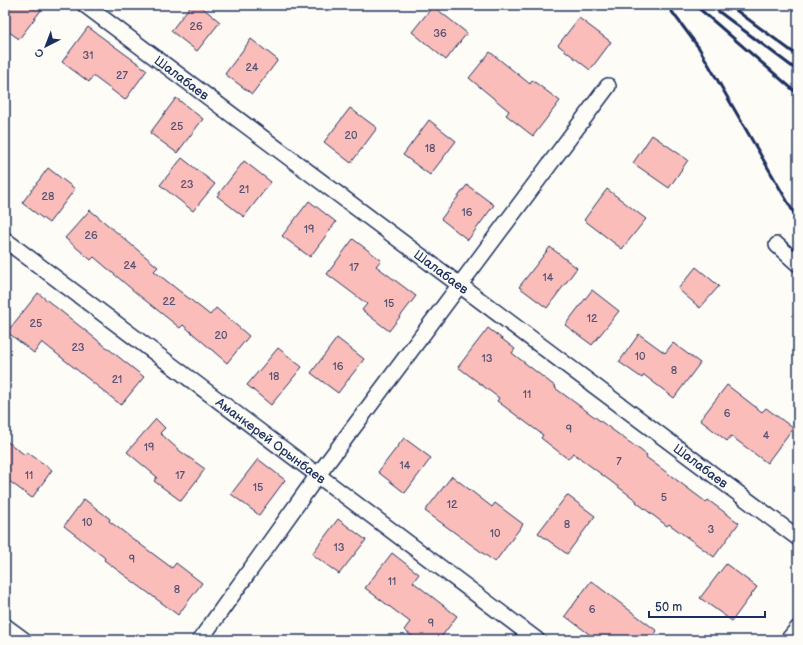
<svg xmlns="http://www.w3.org/2000/svg" width="803" height="645" font-family="'Balsamiq Sans',sans-serif">
<style>
.building{fill:#fabdba;stroke:#1b2f5e}
.lines{fill:none;stroke-linecap:round;stroke-linejoin:round}
.minor-casing{stroke:#1b2f5e;stroke-width:18}
.minor{stroke:#fdfcf7;stroke-width:15}
.rail{stroke:#1b2f5e;stroke-width:3}
.labels{text-anchor:middle;stroke-width:3;stroke-linejoin:round;paint-order:stroke}
.number-label{font-size:11px;fill:#535275}
.street-label{font-size:13px;fill:#1b2f5e;stroke:#fdfcf7}
</style>
<rect width="100%" height="100%" fill="#fdfcf7"/>
<filter id="ink" filterUnits="userSpaceOnUse"><feTurbulence type="fractalNoise" baseFrequency=".025" numOctaves="2"/><feDisplacementMap in="SourceGraphic" scale="8" xChannelSelector="R" yChannelSelector="G"/><feConvolveMatrix kernelMatrix="1 2 1 2 8 2 1 2 1" color-interpolation-filters="sRGB"/></filter>
<g filter="url(#ink)">
<!-- building -->
<g class="building">
<path d="M5 5H45L19 39 5 29Z"/>
<path d="M191 5H199L220 22 197 51 171 31Z"/>
<path d="M433 6 467 33 446 60 412 32Z"/>
<path d="M579 18 611 42 590 70 558 45Z"/>
<path d="M88 27 147 70 125 100 93 76 89 82 62 62Z"/>
<path d="M251 39 278 60 252 94 225 74Z"/>
<path d="M490 52 530 84 532 80 560 101 533 136 506 115 509 111 469 78Z"/>
<path d="M176 98 203 119 177 153 150 133Z"/>
<path d="M350 108 377 128 351 163 324 142Z"/>
<path d="M429 120 456 141 430 175 403 155Z"/>
<path d="M652 135 688 160 669 188 633 163Z"/>
<path d="M182 158 215 184 193 211 160 185Z"/>
<path d="M244 161 271 182 244 217 217 196Z"/>
<path d="M48 168 75 189 49 223 22 203Z"/>
<path d="M467 185 494 205 468 240 441 219Z"/>
<path d="M607 189 646 219 622 249 584 220Z"/>
<path d="M309 201 336 222 310 257 282 236Z"/>
<path d="M90 210 158 267 154 271 210 315 216 308 249 336 227 363 183 325 180 328 141 297 94 257 91 260 65 238Z"/>
<path d="M353 239 381 260 376 266 416 296 389 331 362 310 367 304 327 274Z"/>
<path d="M550 247 577 268 547 308 519 287Z"/>
<path d="M696 267 719 286 700 308 678 289Z"/>
<path d="M592 290 619 311 592 345 565 325Z"/>
<path d="M38 293 144 377 121 405 42 342 34 353 7 332Z"/>
<path d="M488 328 515 349 512 353 556 387 555 388 647 455 646 457 706 502 708 500 739 523 714 557 669 524 667 526 636 502 637 501 573 453 568 459 541 438 543 435 497 401 499 398 458 367Z"/>
<path d="M639 334 665 353 673 343 700 363 674 398 644 375 642 378 619 362Z"/>
<path d="M337 338 364 359 338 393 311 373Z"/>
<path d="M278 348 302 367 271 405 247 385Z"/>
<path d="M727 385 762 412 766 408 793 428 767 463 731 436 727 441 700 420Z"/>
<path d="M156 419 165 428 160 433 180 451 205 469 181 501 154 481 157 477 127 452Z"/>
<path d="M404 438 431 458 405 493 378 472Z"/>
<path d="M5 440 25 455 27 452 52 470 32 498 5 478Z"/>
<path d="M258 459 285 480 259 515 231 494Z"/>
<path d="M452 476 492 507 495 503 523 524 495 562 425 511Z"/>
<path d="M567 495 595 516 567 554 538 533Z"/>
<path d="M84 499 110 519 109 521 172 568 176 563 202 583 178 615 104 560 105 558 64 526Z"/>
<path d="M338 519 366 540 339 574 312 554Z"/>
<path d="M392 553 419 574 413 582 457 616 439 640H417L404 630 410 622 365 588Z"/>
<path d="M726 564 757 587 732 621 700 598Z"/>
<path d="M591 581 657 631 650 640H597L565 616Z"/>
</g>
<g class="lines">
<!-- minor casing -->
<g class="minor-casing">
<g id="minor">
<path id="s1" d="M85 5 798 538"/>
<path id="s2" d="M5 240 537 640"/>
<path d="M777 245 798 264"/>
<path d="M5 626 24 640"/>
<path d="M200 640 318 475 608 86"/>
<path d="M788 640 798 628"/>
</g>
</g>
<!-- minor -->
<use href="#minor" class="minor"/>
<!-- rail -->
<g class="rail">
<path d="M667 5 699 48 798 220"/>
<path d="M695 5 798 94"/>
<path d="M710 5 798 71"/>
<path d="M729 5 798 56"/>
</g>
</g>
</g>
<g class="labels">
<!-- number labels -->
<g class="number-label">
<text x="196" y="30">26</text>
<text x="440" y="37">36</text>
<text x="88" y="59">31</text>
<text x="252" y="71">24</text>
<text x="122" y="79">27</text>
<text x="177" y="130">25</text>
<text x="351" y="139">20</text>
<text x="430" y="152">18</text>
<text x="187" y="188">23</text>
<text x="244" y="193">21</text>
<text x="48" y="200">28</text>
<text x="467" y="216">16</text>
<text x="309" y="233">19</text>
<text x="91" y="239">26</text>
<text x="130" y="269">24</text>
<text x="354" y="271">17</text>
<text x="548" y="281">14</text>
<text x="169" y="305">22</text>
<text x="389" y="307">15</text>
<text x="592" y="322">12</text>
<text x="36" y="327">25</text>
<text x="221" y="339">20</text>
<text x="78" y="351">23</text>
<text x="640" y="360">10</text>
<text x="487" y="362">13</text>
<text x="338" y="370">16</text>
<text x="674" y="374">8</text>
<text x="274" y="380">18</text>
<text x="117" y="383">21</text>
<text x="527" y="398">11</text>
<text x="727" y="417">6</text>
<text x="569" y="433">9</text>
<text x="766" y="439">4</text>
<text x="149" y="451">19</text>
<text x="619" y="465">7</text>
<text x="405" y="469">14</text>
<text x="29" y="479">11</text>
<text x="180" y="479">17</text>
<text x="258" y="491">15</text>
<text x="664" y="501">5</text>
<text x="452" y="508">12</text>
<text x="87" y="526">10</text>
<text x="567" y="528">8</text>
<text x="711" y="533">3</text>
<text x="495" y="537">10</text>
<text x="339" y="551">13</text>
<text x="132" y="563">9</text>
<text x="392" y="585">11</text>
<text x="177" y="593">8</text>
<text x="592" y="613">6</text>
<text x="431" y="627">9</text>
</g>
<!-- street labels -->
<g class="street-label">
<text dy="5" stroke="none"><textPath href="#s1" startOffset="121">Шалабаев</textPath></text>
<text dy="5" stroke="none"><textPath href="#s1" startOffset="445">Шалабаев</textPath></text>
<text dy="5" stroke="none"><textPath href="#s2" startOffset="333">Аманкерей Орынбаев</textPath></text>
<text dy="5" stroke="none"><textPath href="#s1" startOffset="769">Шалабаев</textPath></text>
</g>
</g>
<!-- margin -->
<rect width="803" height="645" fill="none" stroke="#fdfcf7" stroke-width="20"/>
<rect x="10" y="10" width="783" height="625" fill="none" stroke="#1b2f5e" stroke-width="1.5" filter="url(#ink)"/>
<!-- north arrow -->
<g transform="translate(46 46) rotate(222)" stroke="#fdfcf7" stroke-width="3" paint-order="stroke">
<path d="M0-3L7 15L0 10L-7 15Z" fill="#1b2f5e"/>
<text y="-6" font-size="11" font-weight="bold" text-anchor="middle" fill="#1b2f5e">С</text>
</g>
<!-- scale -->
<path d="M649 611v6h116v-6" fill="none" stroke="#1b2f5e" stroke-width="2"/>
<text x="655" y="611" font-size="12" fill="#1b2f5e" stroke="#fdfcf7" stroke-width="3" paint-order="stroke">50 m</text>
</svg>
